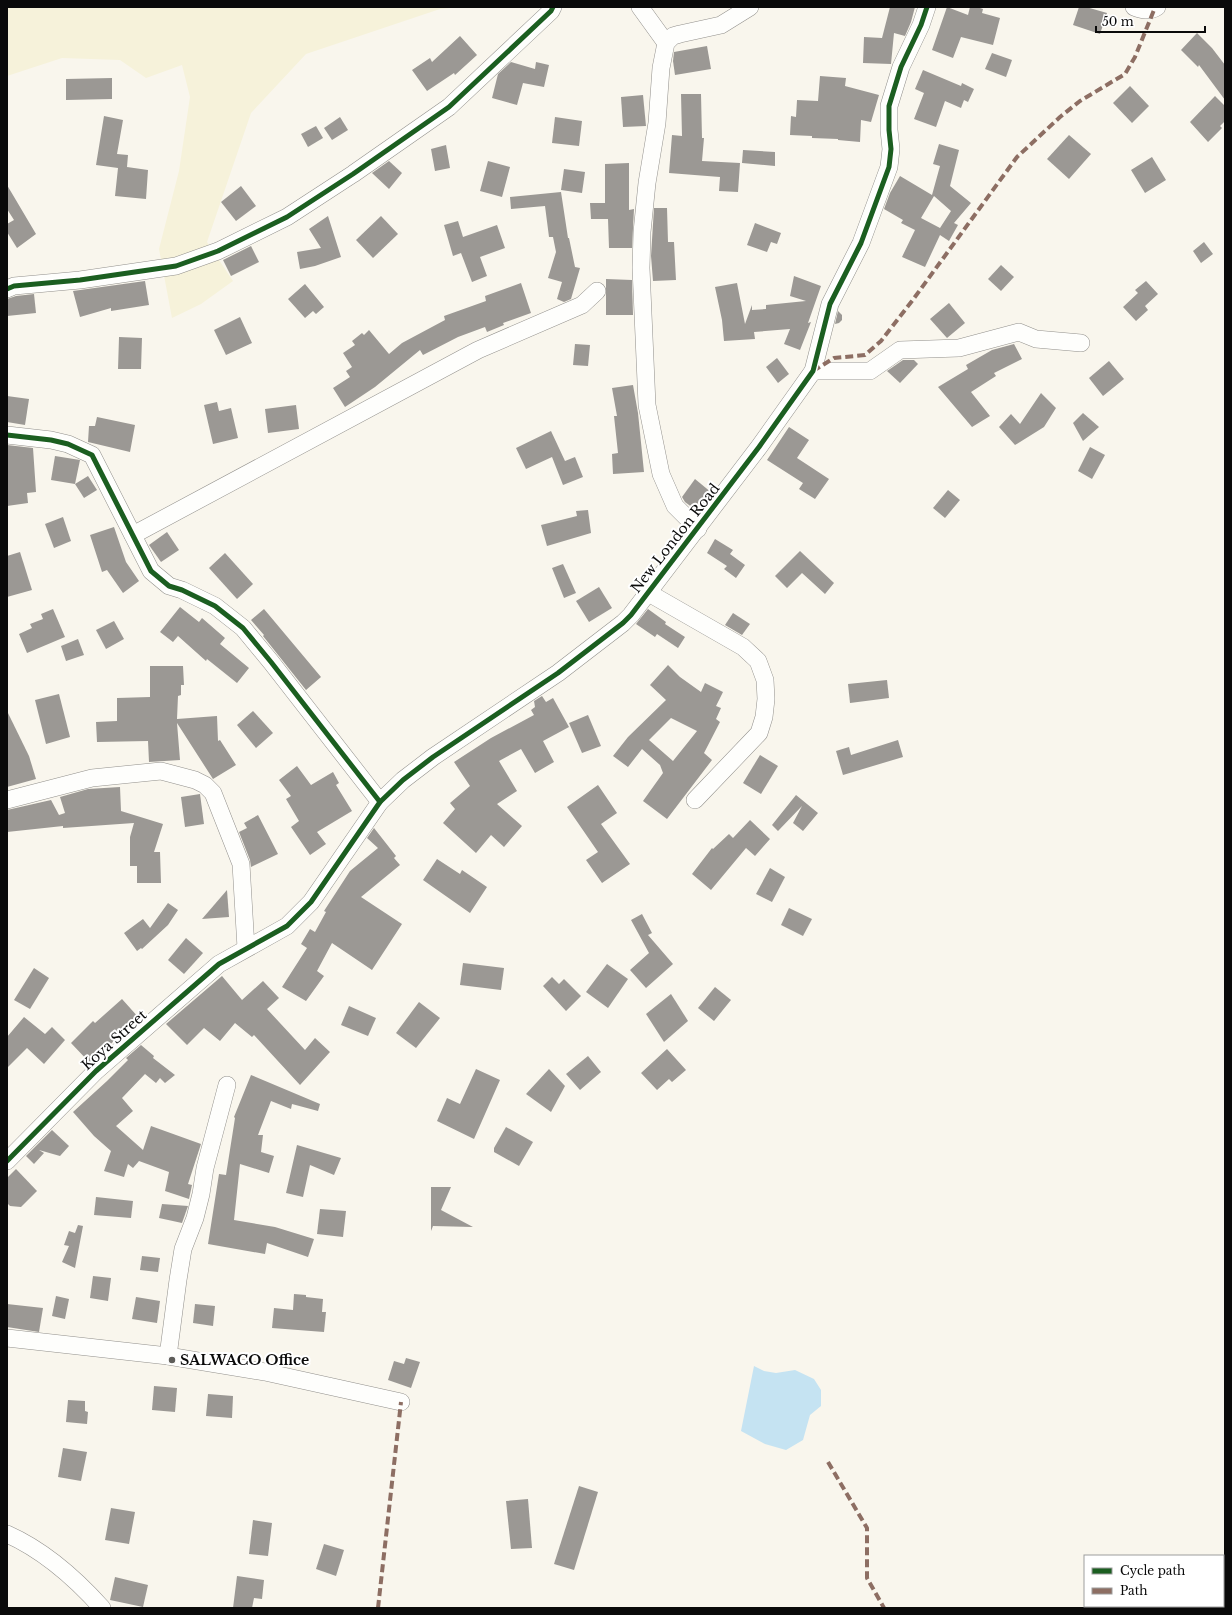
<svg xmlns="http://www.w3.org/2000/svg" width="1232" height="1615" viewBox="0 0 1232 1615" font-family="'Libre Baskerville',serif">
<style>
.farmland{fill:#f6f2da}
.water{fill:#c5e3f2}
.building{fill:#9b9894;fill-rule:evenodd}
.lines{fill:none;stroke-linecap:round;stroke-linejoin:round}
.minor-casing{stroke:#92908c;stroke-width:18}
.minor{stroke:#fefefc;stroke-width:17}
.quiet{stroke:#8d6e63;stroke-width:4;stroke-dasharray:8 4;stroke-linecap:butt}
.cycleway-casing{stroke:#fff;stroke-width:8}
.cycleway{stroke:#1b5e20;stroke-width:5}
.poi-dot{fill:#5e5d59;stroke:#fff;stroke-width:1.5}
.labels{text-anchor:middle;stroke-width:4;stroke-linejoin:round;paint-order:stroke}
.street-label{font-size:14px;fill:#0a0a0a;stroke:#fff}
.poi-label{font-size:14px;font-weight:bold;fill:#0a0a0a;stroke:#fff;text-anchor:start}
</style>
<rect width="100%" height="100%" fill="#f9f6ed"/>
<!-- farmland -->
<polygon class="farmland" points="7,7 460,7 440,9 306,54 251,113 207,242 233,281 201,304 172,318 159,249 179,171 190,97 182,65 146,78 120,60 62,58 7,76"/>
<!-- water -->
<polygon class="water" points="754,1366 764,1371 776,1373 795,1370 814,1379 821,1390 821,1406 810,1415 803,1440 786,1450 765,1444 741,1431"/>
<!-- building -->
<g class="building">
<polygon points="890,7 915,7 911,22 905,36 894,33 891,64 863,63 864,37 882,38"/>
<polygon points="947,7 968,15 970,7 977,7 983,9 982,13 1000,18 993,45 961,37 953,58 932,50"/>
<polygon points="1079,7 1086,7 1107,13 1100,34 1073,25"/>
<polygon points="1197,33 1212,48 1225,65 1225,100 1199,65 1198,67 1181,50"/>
<polygon points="460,36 477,55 455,75 454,73 427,91 412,70 430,58 432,62"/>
<polygon points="707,46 711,69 675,75 673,61 674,52"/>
<polygon points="992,53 1012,60 1006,77 985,69"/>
<polygon points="511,62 535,69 536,62 549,65 544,87 523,83 517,105 492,98 498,74"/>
<polygon points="923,70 961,86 962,83 974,89 968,102 964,100 961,108 945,101 936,127 914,119 924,93 915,89"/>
<polygon points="820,76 846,78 845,86 879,95 871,122 861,120 860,142 838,140 838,139 812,138 812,136 790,135 791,116 796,117 797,100 818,101"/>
<polygon points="112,78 112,99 66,100 66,79"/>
<polygon points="1130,86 1149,106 1132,123 1113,103"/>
<polygon points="681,94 701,94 702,138 704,138 702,161 740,163 738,192 719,191 720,177 669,173 672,135 682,136"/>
<polygon points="643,95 646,126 623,127 621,97"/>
<polygon points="1215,96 1225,106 1225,121 1220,126 1222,128 1208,142 1190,122"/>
<polygon points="104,116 123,120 117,154 128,155 127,167 148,170 146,199 115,196 118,168 96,165"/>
<polygon points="340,117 348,130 332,140 324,128"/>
<polygon points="555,117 582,121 579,146 552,143"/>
<polygon points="316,126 323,138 308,147 301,134"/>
<polygon points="1069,135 1091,154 1069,179 1047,159"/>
<path d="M939,144l20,6 -9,36 21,17 -17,20 4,2 -9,16 -9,-6 -15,32 -23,-10 13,-27 -14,-7 2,-3 -19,-11 6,-16 10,-17 32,19 8,-29 -7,-2zM934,196l17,15 -11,17 -19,-10z"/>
<polygon points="446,145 450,168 435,171 431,149"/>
<polygon points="743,150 775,152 775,166 742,163"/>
<polygon points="1152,157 1166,180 1145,193 1131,170"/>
<polygon points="389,161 402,173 389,189 372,173"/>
<polygon points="488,161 510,167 502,197 480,191"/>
<polygon points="629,163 629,210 634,209 632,248 609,248 608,219 591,219 590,203 605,203 605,164"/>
<polygon points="564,169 585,172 582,193 561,190"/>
<polygon points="7,185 36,234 17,248 7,232 7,224 14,220 7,209"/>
<polygon points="241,186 256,206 236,221 221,202"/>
<polygon points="561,192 568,238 569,238 575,267 580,268 571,299 564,302 557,299 562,282 548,278 556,252 553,237 549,237 545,206 511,209 510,197"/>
<polygon points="654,208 667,208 668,242 674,242 676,280 653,281 651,256"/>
<polygon points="328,216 341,257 315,266 300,269 297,252 321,248 309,229"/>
<polygon points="381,216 398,234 373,258 356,240"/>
<polygon points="458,221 463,237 497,225 505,248 480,257 487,276 472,282 461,253 453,256 444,225"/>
<polygon points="755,223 781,233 777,244 771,242 767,252 747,245"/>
<polygon points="1204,242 1213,254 1201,263 1193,251"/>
<polygon points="251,246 259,262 231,276 223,260"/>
<polygon points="1001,265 1014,277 1001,291 988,279"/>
<polygon points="794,276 821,286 808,323 811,322 800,350 784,344 790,329 754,332 755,339 724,341 722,320 715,287 737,283 745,324 752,305 752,310 766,309 766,305 806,301 790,296"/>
<polygon points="606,279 632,280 633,315 606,315"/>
<polygon points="145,281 149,305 111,311 111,308 80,317 73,291"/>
<polygon points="1146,281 1158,294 1145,306 1148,310 1136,321 1123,307 1138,293 1135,290"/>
<polygon points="521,283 531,313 503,323 504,325 487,332 485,327 458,337 423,355 420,350 375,387 345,407 333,388 350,377 346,371 352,367 343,353 355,345 352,341 362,333 364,335 369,330 389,354 402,343 445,320 444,316 486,301 485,296"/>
<polygon points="305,284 324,307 316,314 313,311 305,318 288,299"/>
<polygon points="34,294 36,313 7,316 7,299 16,296"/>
<polygon points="949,303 965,323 947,338 930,319"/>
<polygon points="838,311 842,315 842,320 839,323 835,324"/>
<polygon points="240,317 252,343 226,355 214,330"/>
<polygon points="119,337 142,338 141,369 118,369"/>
<polygon points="575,344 590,345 588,366 573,365"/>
<polygon points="1014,344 1022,359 994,373 996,376 971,392 990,416 972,427 938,387 968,369 966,365 992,350"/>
<polygon points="777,358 789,374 778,383 766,367"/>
<polygon points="903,360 914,360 918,364 900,383 887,371"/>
<polygon points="1109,361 1124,379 1103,396 1089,378"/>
<polygon points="633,385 638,413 644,472 613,474 612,454 618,453 614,416 617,416 612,388"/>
<polygon points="1041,393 1056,408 1044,427 1015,445 999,427 1011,414 1020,424"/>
<polygon points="7,396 29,399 25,425 7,422"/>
<polygon points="217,402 219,411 231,408 238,438 213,444 204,405"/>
<polygon points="296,405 299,429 268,433 265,409"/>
<polygon points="1083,413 1099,427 1083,441 1073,423"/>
<polygon points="97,417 135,425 130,452 88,442 89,426 95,426"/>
<polygon points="789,427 809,440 797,458 829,479 815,499 799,489 803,483 767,460"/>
<polygon points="551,431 565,461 575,457 583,477 563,485 552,457 526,469 516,448"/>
<polygon points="7,445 33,448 36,492 27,493 28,503 7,506"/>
<polygon points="1090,447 1105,455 1092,479 1078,471"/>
<polygon points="55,456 80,460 75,484 51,480"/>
<polygon points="88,476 97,490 84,498 75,484"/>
<polygon points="695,479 712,493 697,511 685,502 682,497"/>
<polygon points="948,490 960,500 945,518 933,508"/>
<polygon points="588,510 591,533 547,546 541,525 577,516 576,511"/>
<polygon points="63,517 71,541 54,548 45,524"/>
<polygon points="114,527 126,562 139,581 123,593 107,570 102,572 90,535"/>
<polygon points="167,532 179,550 161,562 149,545"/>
<polygon points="715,539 733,550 730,554 745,565 736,578 724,569 727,566 707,553"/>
<polygon points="800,551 834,583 825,594 802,573 787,588 775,576"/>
<polygon points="20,552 32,590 7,597 7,556"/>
<polygon points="225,553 253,584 237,599 209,568"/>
<polygon points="563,564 576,593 564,598 552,568"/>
<polygon points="599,587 612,608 589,622 576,601"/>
<polygon points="180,607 199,622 202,618 225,638 220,644 249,668 237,683 207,659 206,661 178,636 173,642 160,632"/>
<polygon points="53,609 65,637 27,653 19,634 32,628 30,624 43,619 41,614"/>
<polygon points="264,609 321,677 306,690 263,636 264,635 251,620"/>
<polygon points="648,609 666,622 665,624 685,637 678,648 657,634 655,637 636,624"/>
<polygon points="733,613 750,624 742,635 725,625"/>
<polygon points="114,621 124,639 106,649 96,630"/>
<polygon points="78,639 84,655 66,661 61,646"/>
<path d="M668,665l12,12 21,15 4,-9 18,9 -7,14 5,2 -5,11 4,3 -16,31 8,7 -45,59 -24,-18 20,-28 -3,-8 -18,-16 -14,18 -15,-11 15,-19 38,-37 -16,-15zM671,718l26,13 -24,30 -24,-21z"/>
<polygon points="150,666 183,666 184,685 181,685 181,695 178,696 177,719 217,716 218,741 220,740 236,765 213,779 177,723 180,760 149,762 148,741 97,742 96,722 117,721 117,698 150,697"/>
<polygon points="887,680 889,698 850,703 848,684"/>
<polygon points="59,694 70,737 46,744 35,700"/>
<polygon points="542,696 546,702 553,698 569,727 543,741 554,762 535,773 521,749 499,761 517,791 497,804 522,826 504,847 491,835 476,853 443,823 455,809 450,803 470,786 454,762 491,738 534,715 531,710 535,707 534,701"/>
<polygon points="7,711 29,756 36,779 7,787"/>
<polygon points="253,711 273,733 256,748 237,725"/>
<polygon points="588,715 601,746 582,753 569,723"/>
<polygon points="898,740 903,757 843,775 836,751 849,747 851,755"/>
<polygon points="760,755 778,766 761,794 743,783"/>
<polygon points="297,766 311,785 333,772 339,783 336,785 352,811 317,832 326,844 310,855 291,827 299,821 286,799 291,796 279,780"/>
<polygon points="598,785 617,813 601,824 630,864 602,883 586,860 598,852 567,807"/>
<polygon points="120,787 121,811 163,824 154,852 160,852 161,883 137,883 137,866 130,866 130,837 134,823 63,828 63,826 7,832 7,810 51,800 59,815 65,813 60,797 88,789"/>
<polygon points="200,794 204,824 185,827 181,797"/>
<polygon points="796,795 818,813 803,831 793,823 802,806 778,831 772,825"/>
<polygon points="258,815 278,854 251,867 250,860 239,832 247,828 244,823"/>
<polygon points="750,820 770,839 755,856 746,848 711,890 692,874 712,848 713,849 729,834 733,838"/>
<polygon points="374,828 396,856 394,858 400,865 361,897 402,924 372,970 332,943 317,971 324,976 306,1001 282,987 307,948 301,944 310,929 315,932 326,912 324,911 350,871 378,848 367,838"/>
<polygon points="437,859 460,874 462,870 487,887 470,913 423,880"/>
<polygon points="770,868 785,877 772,902 756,894"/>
<polygon points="227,890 229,917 202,919"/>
<polygon points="168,903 178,910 168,925 142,949 141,948 137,951 124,933 143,919 150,928"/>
<polygon points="789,908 812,919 803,936 781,925"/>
<polygon points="642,914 652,933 648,935 673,964 646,988 630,970 649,953 631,920"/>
<polygon points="186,938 203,953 184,974 168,960"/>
<polygon points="463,963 504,968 501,990 460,985"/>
<polygon points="607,964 628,979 608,1008 586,992"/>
<polygon points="34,968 49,978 30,1009 14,1000"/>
<polygon points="222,976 242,1000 263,981 279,998 267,1009 305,1050 315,1038 330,1052 300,1085 254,1035 252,1037 235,1023 220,1041 204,1028 187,1045 166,1024"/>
<polygon points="552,977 559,984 564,979 581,996 566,1011 543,986"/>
<polygon points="715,987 731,1000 714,1021 698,1008"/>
<polygon points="671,994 688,1021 664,1042 646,1014"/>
<polygon points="122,999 139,1018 90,1063 71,1043 93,1021 95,1023"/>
<polygon points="419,1002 440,1018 416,1048 396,1033"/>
<polygon points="349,1006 376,1018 368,1036 341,1025"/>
<polygon points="24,1017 45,1034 52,1027 65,1040 44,1064 27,1048 7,1068 7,1037"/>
<polygon points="141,1045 154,1056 153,1058 175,1075 165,1083 160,1078 156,1083 145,1074 122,1098 133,1111 116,1126 143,1150 151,1126 201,1144 188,1184 192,1185 189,1199 165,1191 169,1172 139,1161 133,1168 128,1164 124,1177 104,1171 111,1151 94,1136 73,1112 107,1081 128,1060 126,1058"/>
<polygon points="667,1049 686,1070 672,1082 669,1079 657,1090 641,1073"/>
<polygon points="588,1056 601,1072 580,1090 566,1074"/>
<polygon points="476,1069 500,1080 474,1139 437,1121 447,1098 460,1104"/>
<polygon points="549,1069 565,1086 551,1112 526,1094"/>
<polygon points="251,1075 320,1104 318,1111 292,1104 291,1109 271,1101 258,1135 263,1135 261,1152 274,1156 269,1173 240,1164 234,1220 275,1227 314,1239 308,1257 267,1243 265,1254 208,1244 219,1174 226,1175 235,1118 234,1117"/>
<polygon points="506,1127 533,1142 519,1166 494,1152 494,1148"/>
<polygon points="52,1130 69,1146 60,1156 39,1150 44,1153 34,1164 26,1156"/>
<polygon points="297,1145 341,1158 334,1175 310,1165 303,1197 286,1193"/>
<polygon points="16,1169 37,1191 21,1207 10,1206 7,1203 7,1178"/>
<polygon points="431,1187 451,1187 441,1210 473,1227 433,1226 431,1231"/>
<polygon points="96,1197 133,1201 131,1218 94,1215"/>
<polygon points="162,1204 188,1206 182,1223 159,1218"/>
<polygon points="320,1209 346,1211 343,1237 317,1234"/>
<polygon points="78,1225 83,1226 75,1268 62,1262 69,1246 64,1245 69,1231 75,1233"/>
<polygon points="142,1256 160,1258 158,1272 140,1270"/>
<polygon points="93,1276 111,1278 108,1301 90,1298"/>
<polygon points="294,1294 306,1295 306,1297 323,1299 322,1312 326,1312 324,1332 272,1328 274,1308 293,1310"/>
<polygon points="56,1296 69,1299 65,1319 52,1316"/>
<polygon points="136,1297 160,1301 157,1323 132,1319"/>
<polygon points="7,1304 43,1308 39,1332 7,1327"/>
<polygon points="195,1304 215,1306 213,1326 193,1323"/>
<polygon points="406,1358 420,1362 411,1388 388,1380 394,1361 404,1364"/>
<polygon points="154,1386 177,1388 175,1412 152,1410"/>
<polygon points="208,1394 233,1396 232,1418 206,1416"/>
<polygon points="68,1400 85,1401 85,1411 88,1412 87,1424 66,1422"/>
<polygon points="63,1448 87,1452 81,1481 58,1477"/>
<polygon points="579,1486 598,1492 574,1570 554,1564"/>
<polygon points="528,1499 532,1548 511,1549 506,1501"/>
<polygon points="111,1508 135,1512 129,1544 105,1540"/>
<polygon points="253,1520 272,1523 268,1556 249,1554"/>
<polygon points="324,1544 344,1550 336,1576 316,1569"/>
<polygon points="237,1576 264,1580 262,1599 254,1598 252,1608 233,1608"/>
<polygon points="115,1577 148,1585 143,1607 110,1600"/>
</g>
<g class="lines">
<!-- minor casing -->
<g class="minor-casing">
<g id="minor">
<polyline points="640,7 666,43"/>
<path d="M1134,7c8,3 16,5 23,0"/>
<polyline points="7,289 14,286 80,280 176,266 218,251 287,217 353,174 449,107 551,11 553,7"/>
<polyline points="813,371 870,371 900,350 959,348 1019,332 1036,339 1081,343"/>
<polyline points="7,435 51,440 68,444 92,455 151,571 169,586 182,590 215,606 243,628 271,662 380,802"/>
<polyline points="698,529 675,506 661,474 647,405 641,268 642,232 647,183 657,123 661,68 666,43 673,36 680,34 721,25 750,7"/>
<polyline points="133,535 478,350 582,305 597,291"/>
<polyline points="647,592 743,647 758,661 765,680 766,699 764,717 759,733 695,800"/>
<polyline points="7,800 92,778 161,771 195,780 205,785 213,793 241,864 246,948"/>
<polyline points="7,1161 96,1071 219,964 287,926 311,902 380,802 403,780 433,757 558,673 623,623 631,615 759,447 813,371 830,304 861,243 889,167 891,149 889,130 889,106 901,67 921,25 927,7"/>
<polyline points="7,1338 168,1356 265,1372 401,1402"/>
<polyline points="168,1356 178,1280 183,1249 195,1218 201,1194 205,1168 227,1085"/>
<path d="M7,1534c36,16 69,45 95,74"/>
</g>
</g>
<!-- minor -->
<use href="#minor" class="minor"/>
<!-- quiet -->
<g class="quiet">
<polyline points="813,371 834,358 865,355 881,341 912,301 1017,157 1060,117 1080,101 1125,74 1135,57 1154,10"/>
<polyline points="828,1462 867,1528 867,1578 884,1608"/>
<polyline points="378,1608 401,1402"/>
</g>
<!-- cycleway casing -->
<g class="cycleway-casing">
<g id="cycleway">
<polyline points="7,289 14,286 80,280 176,266 218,251 287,217 353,174 449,107 551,11 553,7"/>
<polyline points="7,435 51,440 68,444 92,455 151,571 169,586 182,590 215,606 243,628 271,662 380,802"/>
<polyline points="7,1161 96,1071 219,964 287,926 311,902 380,802 403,780 433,757 558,673 623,623 631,615 759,447 813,371 830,304 861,243 889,167 891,149 889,130 889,106 901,67 921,25 927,7"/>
</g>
</g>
<!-- cycleway -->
<use href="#cycleway" class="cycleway"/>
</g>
<!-- markers -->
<circle class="poi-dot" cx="172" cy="1360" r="4"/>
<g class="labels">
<!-- street labels -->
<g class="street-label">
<text transform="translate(675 538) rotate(-52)" y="5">New London Road</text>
<text transform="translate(114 1040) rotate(-42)" y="5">Koya Street</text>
</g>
<!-- poi labels -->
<g class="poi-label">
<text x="180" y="1365">SALWACO Office</text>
</g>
</g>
<!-- border -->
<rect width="1232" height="1615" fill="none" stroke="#0a0a0a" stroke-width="16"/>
<!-- legend -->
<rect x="1084" y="1555" width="140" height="52" fill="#ffffff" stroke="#9d9d9d"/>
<rect x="1092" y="1568" width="20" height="6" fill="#1b5e20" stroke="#9d9d9d"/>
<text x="1120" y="1575" font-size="12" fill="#0a0a0a">Cycle path</text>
<rect x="1092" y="1588" width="20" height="6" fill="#8d6e63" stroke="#9d9d9d"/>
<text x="1120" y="1595" font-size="12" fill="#0a0a0a">Path</text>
<!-- scale -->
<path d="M1096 26v6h109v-6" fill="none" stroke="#0a0a0a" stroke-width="2"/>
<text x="1102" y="26" font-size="12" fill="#0a0a0a" stroke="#ffffff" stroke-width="3" paint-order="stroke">50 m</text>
</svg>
